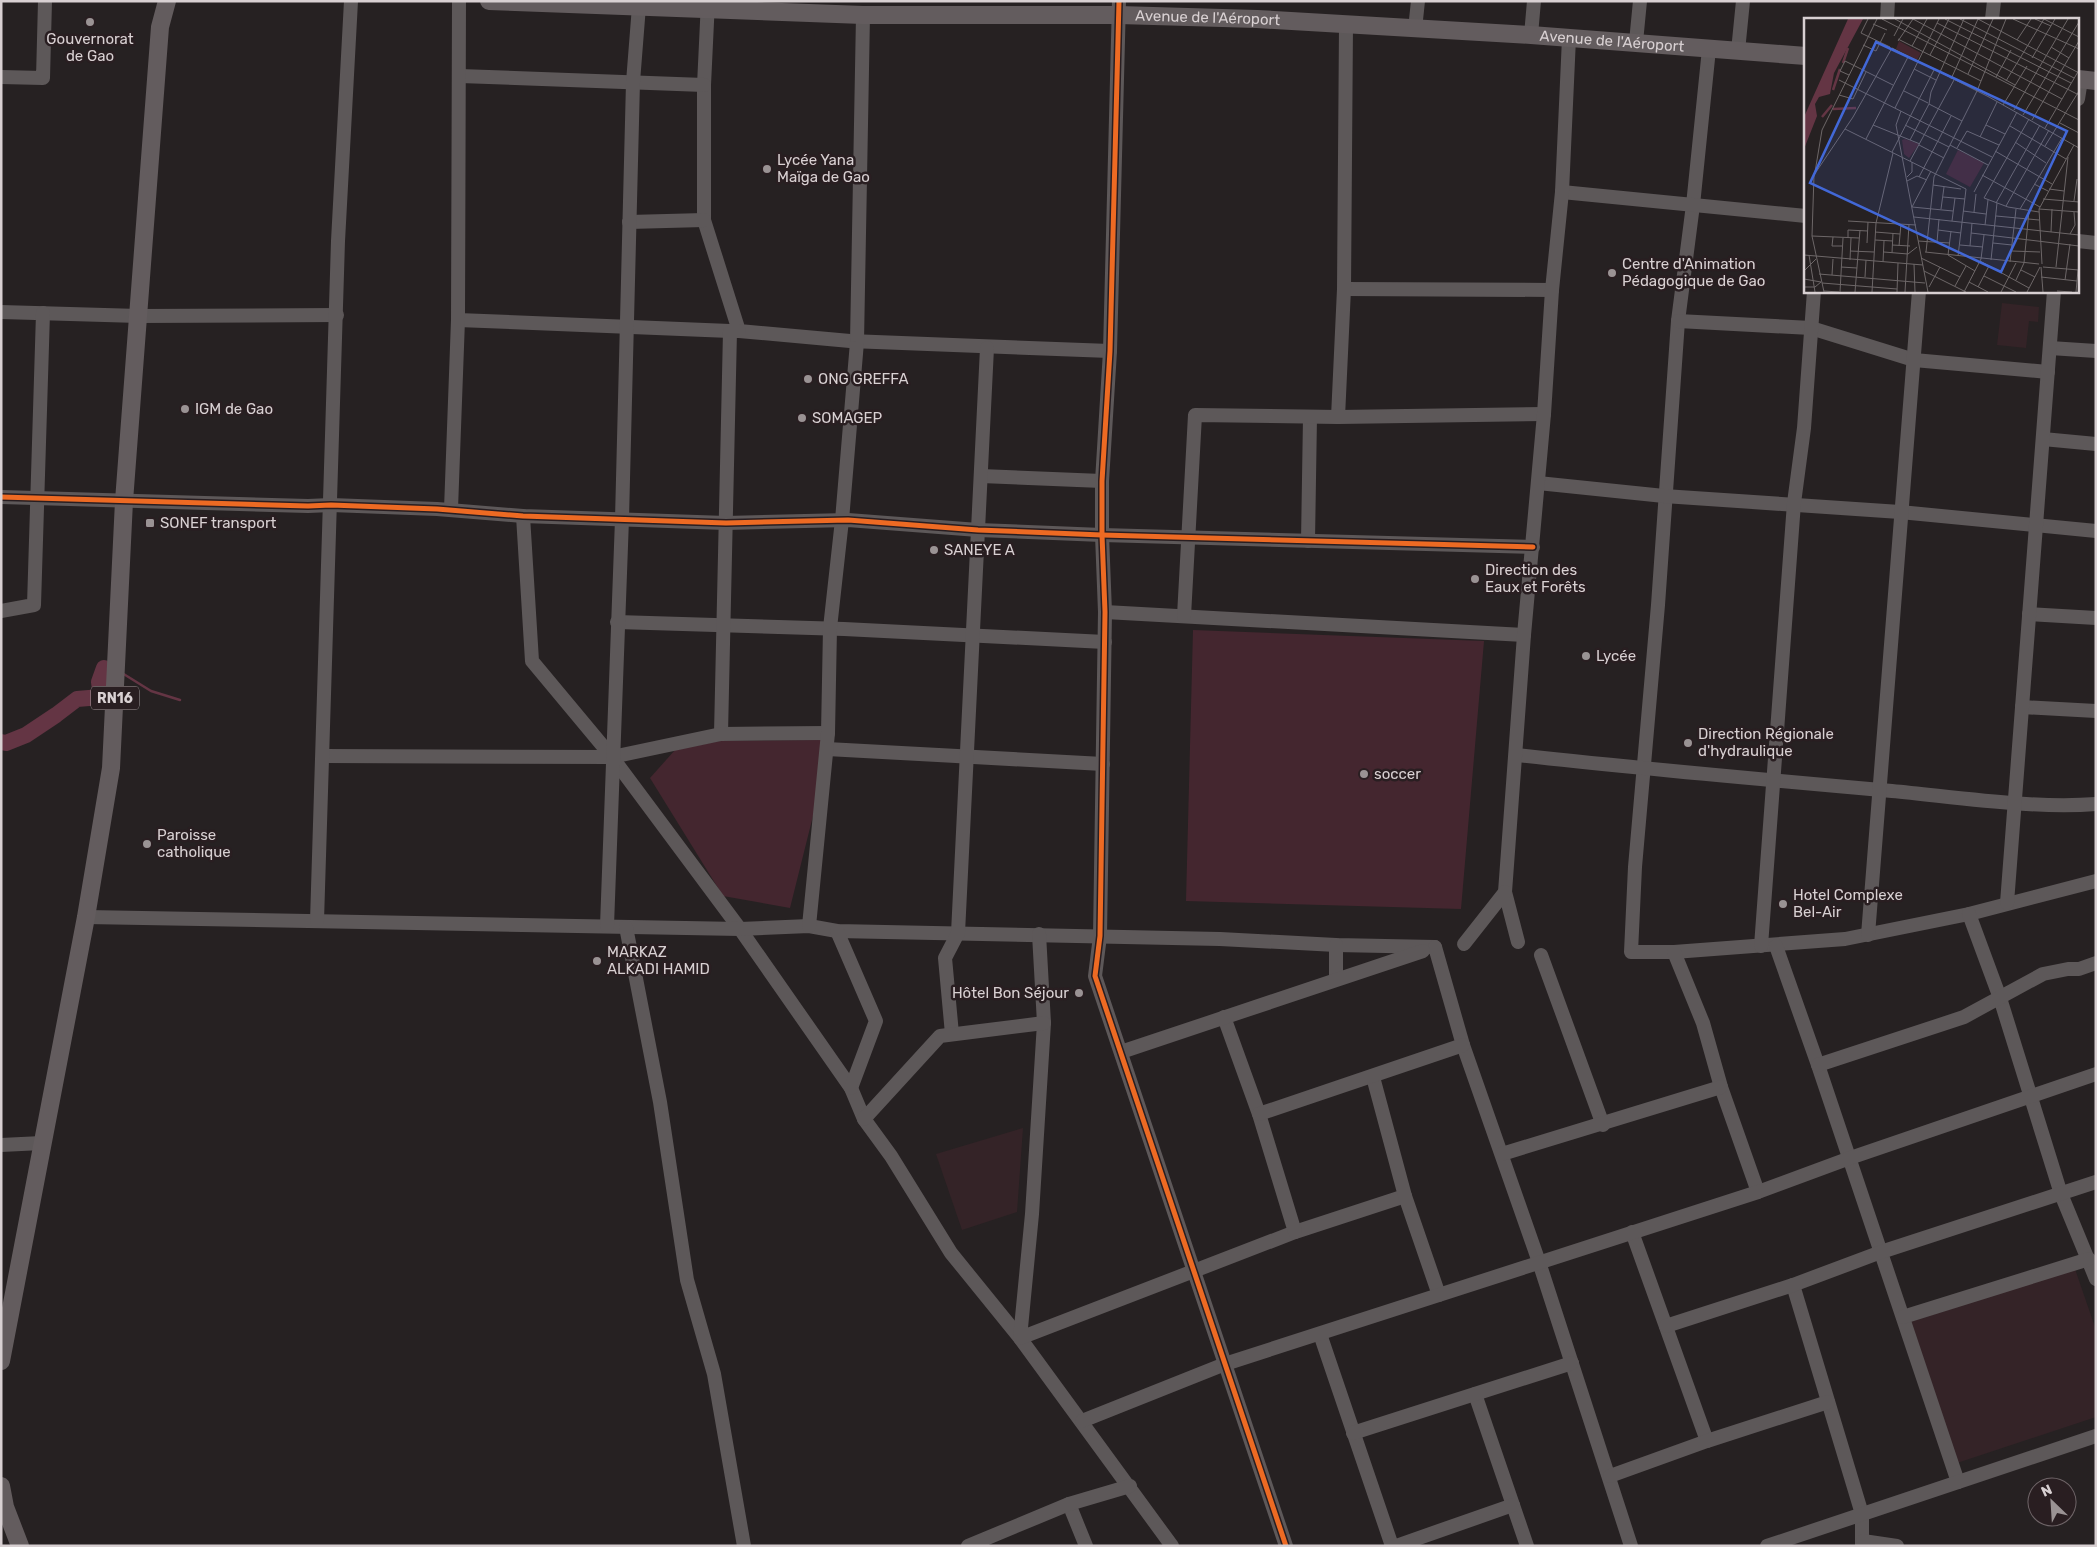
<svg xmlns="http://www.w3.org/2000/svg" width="2097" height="1547" viewBox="0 0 2097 1547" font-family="Rubik,sans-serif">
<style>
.built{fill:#342327}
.green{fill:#44262f}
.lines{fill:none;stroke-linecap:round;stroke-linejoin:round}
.stream{stroke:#643544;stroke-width:2.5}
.river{stroke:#643544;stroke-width:16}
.minor{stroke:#5d5859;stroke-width:14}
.major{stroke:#635c5e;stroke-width:18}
.cycleway-casing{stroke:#291e21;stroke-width:8}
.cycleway{stroke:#ed6a23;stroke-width:5}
.poi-dot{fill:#9a9394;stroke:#291e21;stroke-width:2}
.labels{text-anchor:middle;stroke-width:5;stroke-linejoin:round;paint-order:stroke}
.shield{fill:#291e21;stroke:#a49b9d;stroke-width:1}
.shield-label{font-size:14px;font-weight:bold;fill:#d8d0d2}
.street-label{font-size:15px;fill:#d8d0d2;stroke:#291e21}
.poi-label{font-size:15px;fill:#d8d0d2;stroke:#291e21;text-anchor:start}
.inset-river{fill:none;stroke:#643544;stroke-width:2.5}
.inset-road{fill:none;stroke:#6d6768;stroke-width:1}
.view{fill:#4268d7;fill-opacity:0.15;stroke:#4268d7;stroke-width:2.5}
.inset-edge{fill:none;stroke:#d8d0d2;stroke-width:2.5}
</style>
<rect width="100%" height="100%" fill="#262122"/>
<!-- built -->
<g class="built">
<polygon points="2002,303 2039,307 2038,322 2029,321 2026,348 1997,345"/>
<polygon points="1023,1128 1017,1212 962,1230 936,1154"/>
<polygon points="2075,1269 2096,1330 2096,1417 1957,1463 1910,1322"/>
</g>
<!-- green -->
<g class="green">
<polygon points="1193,630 1484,641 1461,909 1186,901"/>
<polygon points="822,740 815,808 790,908 723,896 650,778 675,750 720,741"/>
</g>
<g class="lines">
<!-- stream -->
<polyline class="stream" points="122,673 151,691 180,700"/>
<!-- river -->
<polyline class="river" points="1,742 6,743 26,735 56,715 77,699 101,697 99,682 104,668"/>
<!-- minor -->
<g class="minor">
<polyline points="708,1 704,85 704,220 739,331 850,341 1110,351"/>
<polyline points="1119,1 1110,351 1102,481 1102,535 1105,612 1100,936 1095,976 1286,1546"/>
<polyline points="1887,19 1888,1"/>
<polyline points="1992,19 1994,1"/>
<polyline points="1415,29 1418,1"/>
<polyline points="1531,35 1534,1"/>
<polyline points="1636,42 1640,1"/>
<polyline points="1709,49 1693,205 1678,321 1658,605 1635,867 1631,952 1674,952 1845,939 1969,914 2096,881"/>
<polyline points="1738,51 1743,1"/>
<polyline points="460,76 704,85"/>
<polyline points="1,77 43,78 45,1"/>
<polyline points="2078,99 2081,80"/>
<polyline points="1562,192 1806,216"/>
<polyline points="629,222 704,220"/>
<polyline points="2078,241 2096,243"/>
<polyline points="1344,289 1552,290"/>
<polyline points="1,312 139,316 337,315"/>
<polyline points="458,320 730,331"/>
<polyline points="1678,321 1811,328 1914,360 2048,372"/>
<polyline points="2050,348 2096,351"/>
<polyline points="1338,417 1344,289 1346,25"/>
<polyline points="2043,439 2096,444"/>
<polyline points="981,476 1102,481"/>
<polyline points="1538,483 1664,496 1900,512 2096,531"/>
<polyline points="1,497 308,506 331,505 437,509 523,516 726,523 848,520 978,530 1102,535 1533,547"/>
<polyline points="451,509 458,320 459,1"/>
<polyline points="523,516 532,661 612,757 740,929 851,1088 864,1119 891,1156 951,1253 1020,1338 1172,1546"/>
<polyline points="1308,541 1310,417"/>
<polyline points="1,611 34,605 43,313"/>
<polyline points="1105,612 1524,635"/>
<polyline points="2029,614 2096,618"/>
<polyline points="1184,616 1195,415 1338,417 1544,414"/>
<polyline points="617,622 844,629 1105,642"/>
<polyline points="2022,707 2096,711"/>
<polyline points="721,734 730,331 739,331"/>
<polyline points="827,749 1103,764"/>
<path d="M1517,755c125,14 250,25 375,36 64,6 141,18 204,13"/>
<polyline points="323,756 612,757 721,734 828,733"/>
<polyline points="2007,903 2054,291"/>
<polyline points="1969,914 2000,998 2061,1194 2096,1279"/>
<polyline points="86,917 740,929 809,926 837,931 1220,939 1336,945 1435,947"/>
<polyline points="317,921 338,241 351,1"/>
<polyline points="607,926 622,519 633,82 639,6"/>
<polyline points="809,926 828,733 830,628 842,520 857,342 863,15"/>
<polyline points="626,927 660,1102 687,1280 714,1374 744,1546"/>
<polyline points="837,931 876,1021 851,1088"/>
<polyline points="1039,934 1044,1023 1032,1214 1020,1338 1295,1232 1405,1196"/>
<polyline points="1868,935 1919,291"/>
<polyline points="1518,942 1505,892 1524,635 1544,414 1552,290 1562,192 1569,38"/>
<polyline points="1464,944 1505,892"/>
<polyline points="1761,946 1794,503 1804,428 1814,291"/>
<polyline points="1776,946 1818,1065 1958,1482"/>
<polyline points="1435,947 1463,1045 1539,1262 1631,1546"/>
<polyline points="1674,952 1703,1023 1721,1087 1758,1192"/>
<polyline points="1541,955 1603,1125"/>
<polyline points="1336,979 1336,945"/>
<polyline points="1224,1017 1259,1114 1295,1232"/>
<polyline points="952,1034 945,958 958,933 987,348"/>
<polyline points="1121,1052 1423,951"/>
<polyline points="1818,1065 1964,1017 2043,974 2068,969 2079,969 2096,963"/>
<polyline points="1373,1077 1405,1196 1439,1295"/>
<polyline points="1259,1114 1463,1045"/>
<polyline points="864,1119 940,1036 1044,1023"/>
<polyline points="1,1145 42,1143"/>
<polyline points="1502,1154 1721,1087"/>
<polyline points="1632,1232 1707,1441"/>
<polyline points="1793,1285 1862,1514 1862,1546"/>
<polyline points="1903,1317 2089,1259"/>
<polyline points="1666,1326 1793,1285 1881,1252 2096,1182"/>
<polyline points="1320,1334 1392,1546"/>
<polyline points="1475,1394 1527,1546"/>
<polyline points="1082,1421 1225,1364 1758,1192 1850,1158 2096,1074"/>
<polyline points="1353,1433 1572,1363"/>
<polyline points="1610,1476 1707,1441 1828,1402"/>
<polyline points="1069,1504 1086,1546"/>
<polyline points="1863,1541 1897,1546"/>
<polyline points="968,1546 1069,1504 1130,1486"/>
<polyline points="1396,1546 1513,1505"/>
<polyline points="1767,1546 2096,1436"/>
</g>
<!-- major -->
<g class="major">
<path id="s1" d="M489,1l374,14h256l138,4 274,16 275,21"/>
<polyline points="2078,79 2096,81"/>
<polyline points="1,1361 86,917 111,768 124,501 160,27 167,1"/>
<polyline points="1,1486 5,1507 20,1546"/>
</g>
<!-- cycleway casing -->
<g class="cycleway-casing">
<g id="cycleway">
<polyline points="1119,1 1110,351 1102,481 1102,535 1105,612 1100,936 1095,976 1286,1546"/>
<polyline points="1,497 308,506 331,505 437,509 523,516 726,523 848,520 978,530 1102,535 1533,547"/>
</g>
</g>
<!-- cycleway -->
<use href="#cycleway" class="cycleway"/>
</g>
<!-- markers -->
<g class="poi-dot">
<circle cx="90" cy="22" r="5"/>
<circle cx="767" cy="169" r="5"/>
<circle cx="1612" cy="273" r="5"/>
<circle cx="808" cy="379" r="5"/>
<circle cx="185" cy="409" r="5"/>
<circle cx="802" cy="418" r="5"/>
<rect x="145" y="518" width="10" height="10" rx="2.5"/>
<circle cx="934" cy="550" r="5"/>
<circle cx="1475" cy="579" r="5"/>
<circle cx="1586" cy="656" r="5"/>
<circle cx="1688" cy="743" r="5"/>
<circle cx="1364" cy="774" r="5"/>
<circle cx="147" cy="844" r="5"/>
<circle cx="1783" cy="904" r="5"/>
<circle cx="597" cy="961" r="5"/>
<circle cx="1079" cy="993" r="5"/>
</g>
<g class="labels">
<!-- shield labels -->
<rect class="shield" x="91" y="686.5" width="48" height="23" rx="4"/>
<g class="shield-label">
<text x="115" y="703">RN16</text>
</g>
<!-- street labels -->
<g class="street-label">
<text dy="5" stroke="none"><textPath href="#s1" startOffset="719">Avenue de l'Aéroport</textPath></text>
<text dy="5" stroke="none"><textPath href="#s1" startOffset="1124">Avenue de l'Aéroport</textPath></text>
</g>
<!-- poi labels -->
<g class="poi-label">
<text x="90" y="44" text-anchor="middle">Gouvernorat<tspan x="90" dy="17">de Gao</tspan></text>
<text x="777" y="165">Lycée Yana<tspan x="777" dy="17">Maïga de Gao</tspan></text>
<text x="1622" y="269">Centre d'Animation<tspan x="1622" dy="17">Pédagogique de Gao</tspan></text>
<text x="818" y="384">ONG GREFFA</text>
<text x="195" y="414">IGM de Gao</text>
<text x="812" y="423">SOMAGEP</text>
<text x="160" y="528">SONEF transport</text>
<text x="944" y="555">SANEYE A</text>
<text x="1485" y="575">Direction des<tspan x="1485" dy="17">Eaux et Forêts</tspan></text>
<text x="1596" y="661">Lycée</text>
<text x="1698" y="739">Direction Régionale<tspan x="1698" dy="17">d'hydraulique</tspan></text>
<text x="1374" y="779">soccer</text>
<text x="157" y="840">Paroisse<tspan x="157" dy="17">catholique</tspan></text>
<text x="1793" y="900">Hotel Complexe<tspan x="1793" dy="17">Bel-Air</tspan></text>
<text x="607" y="957">MARKAZ<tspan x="607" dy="17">ALKADI HAMID</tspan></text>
<text x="1069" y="998" text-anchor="end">Hôtel Bon Séjour</text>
</g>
</g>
<!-- overview -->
<g transform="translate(1804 18)">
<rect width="275" height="275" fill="#262122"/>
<path d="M95,23l22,12 -4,7 -21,-11zM101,121l14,5 -10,14 -5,-4 -2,-14zM154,132l26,13 -14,24 -24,-13z" fill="#44262f"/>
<path d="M44,1h15l-29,54 -4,21 -11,3 -4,7 2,12 -13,33v-32z" fill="#643544"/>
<path class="inset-river" d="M39,45l5,-15M29,72l7,-21M29,91l23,-1M18,99l10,-12"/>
<path class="inset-road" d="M64,1l-7,14 29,14M78,1l197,101M91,1l120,66M109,1l149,80M141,1l126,64M156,1l114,59M174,1l101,54M209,1l66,30M231,1l16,7M240,1l35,18M133,5l142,72M69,6l14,6M90,18l9,-17M94,21l83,42M213,22l14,-21M94,23l15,-22M59,27l13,6 9,-18M108,28l15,-27M247,29l18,11M126,37l19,-36M228,40l23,-39M110,51l22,11M164,56l25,-55M45,57l-9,-4 5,-10 48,24M192,59l15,-27M147,61l27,-60M35,62l153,77M202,63l38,-62M100,73l24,12M35,77l14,4 13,-27M199,87l24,-39M91,90l44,-89M210,92l54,-91M97,93l-5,14 32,167M219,97l56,-93M225,101l-45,79 24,9 31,5M228,102l47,-79M158,103l-33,-17 2,-12 33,-73M256,105l19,10M69,107l47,19M101,107l44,22M182,107l19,9M206,108l56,33M241,110l34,-58M41,111l121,60M176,119l17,-35M62,121l42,-82M106,122l19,-36M211,124l31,21M115,127l25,13M146,127l38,20M241,128l34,-55M153,130l10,-17 32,14M191,133l57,33M88,134l42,-82M106,143l44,-81M127,153l-19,36 41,4M11,154l7,-42 55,-111M178,157l58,32M103,159l5,-5v-10M115,159l32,-61M103,163l10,-5 10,4M230,166l14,7M129,167l28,4M245,171l15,2M170,174l43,-80M139,179l22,2M239,181l36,3M270,183l3,-22M192,185l44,-78M202,188l43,-76M137,191l3,-22M216,191l42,-71M235,191l40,3M159,193l23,3M170,194l2,-18M192,198l43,4M110,199l165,18M44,203l68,4M148,203l3,-23M181,207l3,-25M134,212l23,3M147,213l-3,24 27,16M71,214l25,2M247,214l1,-23M167,215l108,13M266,216l5,-9 -1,-13M8,218l47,2M29,219l-1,9h10M44,220v-8l20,1M71,222l18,1M114,223l32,2M133,224l2,-23M63,225l1,-21M189,225l19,2M88,227l18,1M156,227l23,2M95,228l2,-22M166,228l2,-23M46,233l24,1M208,233l28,1M80,234l24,2 9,-7M121,234l114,12M122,234l8,-75 43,-86 29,-72M88,235l1,-20M0,237l119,10M5,237l6,37M154,238l8,-67M117,240l39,19M46,242l1,-22M187,242l6,-57M176,243l49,27M79,244l1,-21M206,244l6,-53M110,246l1,28M238,246l-3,-55 35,-64M37,249l16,1M237,249l2,25M239,249l36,3M252,249l12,-110M217,252l14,7M0,253l12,-12M120,253l42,21M15,256l106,9M28,257l1,-16M180,258l32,16M61,259l1,-17M237,259l36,4M0,261l17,3M212,262l8,-17 5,-52M261,262l5,-36M165,264l19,10M18,265l75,6M151,268l11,-20M0,269h11l6,-5M125,269l11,-20M174,269l11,-21M20,273l15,1M253,273l15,1M20,274l-12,-56 2,-61 39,-58 39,-69 97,49 90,51M36,274l3,-54M51,274l5,-62M68,274l4,-69 17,-70M93,274l1,-29M101,274l4,-68M160,274l17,-33 3,-24M197,274l15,-29M223,274l13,-25M272,274l2,-22"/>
<path class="view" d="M72,24l191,89 -66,141 -191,-89z"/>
<rect width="275" height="275" class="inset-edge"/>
</g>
<!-- border -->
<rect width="2097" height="1547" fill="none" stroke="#d8d0d2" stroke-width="5"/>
<!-- north arrow -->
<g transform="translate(2052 1502) rotate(335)"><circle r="24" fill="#291e21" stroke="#6f6568"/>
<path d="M0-4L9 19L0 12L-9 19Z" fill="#9a9394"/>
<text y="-8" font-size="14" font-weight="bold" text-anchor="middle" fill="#d8d0d2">N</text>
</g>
</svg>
